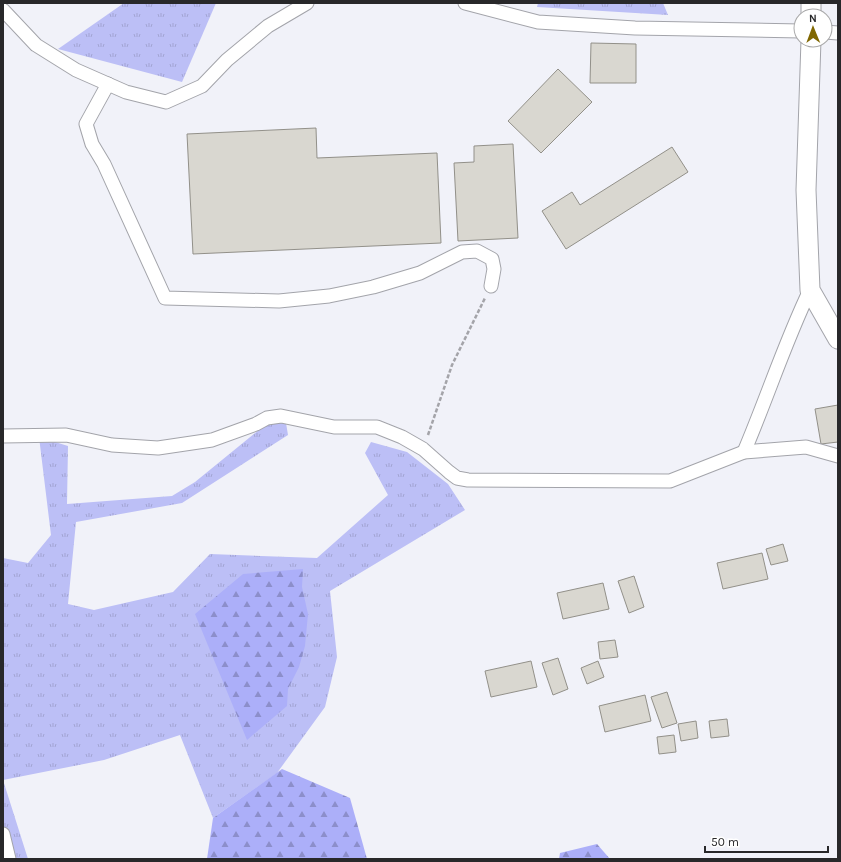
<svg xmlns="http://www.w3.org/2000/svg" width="841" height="862" viewBox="0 0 841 862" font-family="Karla,sans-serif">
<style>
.grass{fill:url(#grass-tufts)}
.forest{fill:url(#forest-firs)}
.building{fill:#d9d7d0;stroke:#929089}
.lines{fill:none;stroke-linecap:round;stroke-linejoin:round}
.street-casing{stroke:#a3a4aa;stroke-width:15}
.secondary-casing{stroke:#a3a4aa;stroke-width:21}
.path{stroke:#a4a4a9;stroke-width:2.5;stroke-dasharray:4 2;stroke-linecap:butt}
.street{stroke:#fff;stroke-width:13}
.secondary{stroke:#fff;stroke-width:19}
</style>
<defs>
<pattern id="grass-tufts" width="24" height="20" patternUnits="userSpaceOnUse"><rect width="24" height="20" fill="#bcbff6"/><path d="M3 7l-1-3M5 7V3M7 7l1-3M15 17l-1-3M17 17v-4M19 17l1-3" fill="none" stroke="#a2a4d3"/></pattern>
<pattern id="forest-firs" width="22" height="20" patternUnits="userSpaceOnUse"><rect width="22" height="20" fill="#acaff9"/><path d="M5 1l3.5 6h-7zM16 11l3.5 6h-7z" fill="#8c8eca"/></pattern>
</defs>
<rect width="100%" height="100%" fill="#f1f2f9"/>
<!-- grass -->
<g class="grass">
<polygon points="124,3 216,3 182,82 58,49"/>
<polygon points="538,3 663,3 668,15 537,7"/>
<polygon points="285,417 288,435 182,503 76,522 68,604 94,610 173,592 210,554 317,558 388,495 365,453 371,442 407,452 448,484 465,510 330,591 337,657 325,707 277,773 213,818 180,735 104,760 3,780 28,859 3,859 3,558 28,563 51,535 39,437 68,446 67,504 172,496 195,482 260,429"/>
</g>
<!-- forest -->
<g class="forest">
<polygon points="303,569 302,587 308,614 305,646 299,667 288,689 287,706 247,740 195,614 243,574"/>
<polygon points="282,769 350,798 367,859 207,859 213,818"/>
<polygon points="597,844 610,859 559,859 560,853"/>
</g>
<!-- building -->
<g class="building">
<polygon points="591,43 636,44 636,83 590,83"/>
<polygon points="558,69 592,102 541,153 508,121"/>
<polygon points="316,128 317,158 437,153 441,243 193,254 187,134"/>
<polygon points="513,144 518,238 458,241 454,163 474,162 474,146"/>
<polygon points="672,147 688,172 566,249 542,211 572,192 580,205"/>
<polygon points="838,405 838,442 821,444 815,409"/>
<polygon points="783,544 788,561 771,565 766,549"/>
<polygon points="762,553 768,579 723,589 717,563"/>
<polygon points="634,576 644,607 629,613 618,581"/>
<polygon points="603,583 609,609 563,619 557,593"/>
<polygon points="615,640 618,657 600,659 598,642"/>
<polygon points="558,658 568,689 553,695 542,663"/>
<polygon points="531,661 537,687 491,697 485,671"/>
<polygon points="598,661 604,677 587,684 581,668"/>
<polygon points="667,692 677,723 662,728 651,697"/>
<polygon points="645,695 651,721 605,732 599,706"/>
<polygon points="727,719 729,736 711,738 709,721"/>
<polygon points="696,721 698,738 681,741 678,724"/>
<polygon points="674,735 676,752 659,754 657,737"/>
</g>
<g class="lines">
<!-- street casing -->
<g class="street-casing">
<g id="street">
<polyline points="465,3 538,22 635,28 801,31"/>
<polyline points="3,10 36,45 76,70 126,92 166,102 202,86 227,60 268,26 307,3"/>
<polyline points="825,32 838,33"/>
<polyline points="108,84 86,124 92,144 104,164 165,298 279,301 329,296 373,287 420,273 462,252 477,251 492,259 494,269 491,286"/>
<polyline points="3,436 66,435 112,445 158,448 212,440 256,424 267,418 281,416 334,427 377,427 402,437 423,449 449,472 457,478 468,480 670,481 744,452 806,447 838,456"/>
<path d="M744,452c23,-54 41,-110 66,-162"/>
<polyline points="3,834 9,859"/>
</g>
</g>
<!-- secondary casing -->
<g class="secondary-casing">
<g id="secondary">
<polyline points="811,3 811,16"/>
<polyline points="811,40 806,190 810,290 838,339"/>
</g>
</g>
<!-- path -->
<polyline class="path" points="428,435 452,365 485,298"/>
<!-- street -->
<use href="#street" class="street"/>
<!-- secondary -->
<use href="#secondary" class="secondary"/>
</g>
<!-- border -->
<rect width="841" height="862" fill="none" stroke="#28282a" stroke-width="8"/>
<!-- north arrow -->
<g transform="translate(813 28) rotate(359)"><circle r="19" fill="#ffffff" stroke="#a9a9aa"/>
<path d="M0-3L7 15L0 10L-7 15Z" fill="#806700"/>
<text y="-6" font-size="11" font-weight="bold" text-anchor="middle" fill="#28282a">N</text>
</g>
<!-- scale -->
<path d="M705 846v6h123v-6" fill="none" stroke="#28282a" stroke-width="2"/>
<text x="711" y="846" font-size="12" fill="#28282a" stroke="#ffffff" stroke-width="3" paint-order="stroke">50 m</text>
</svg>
